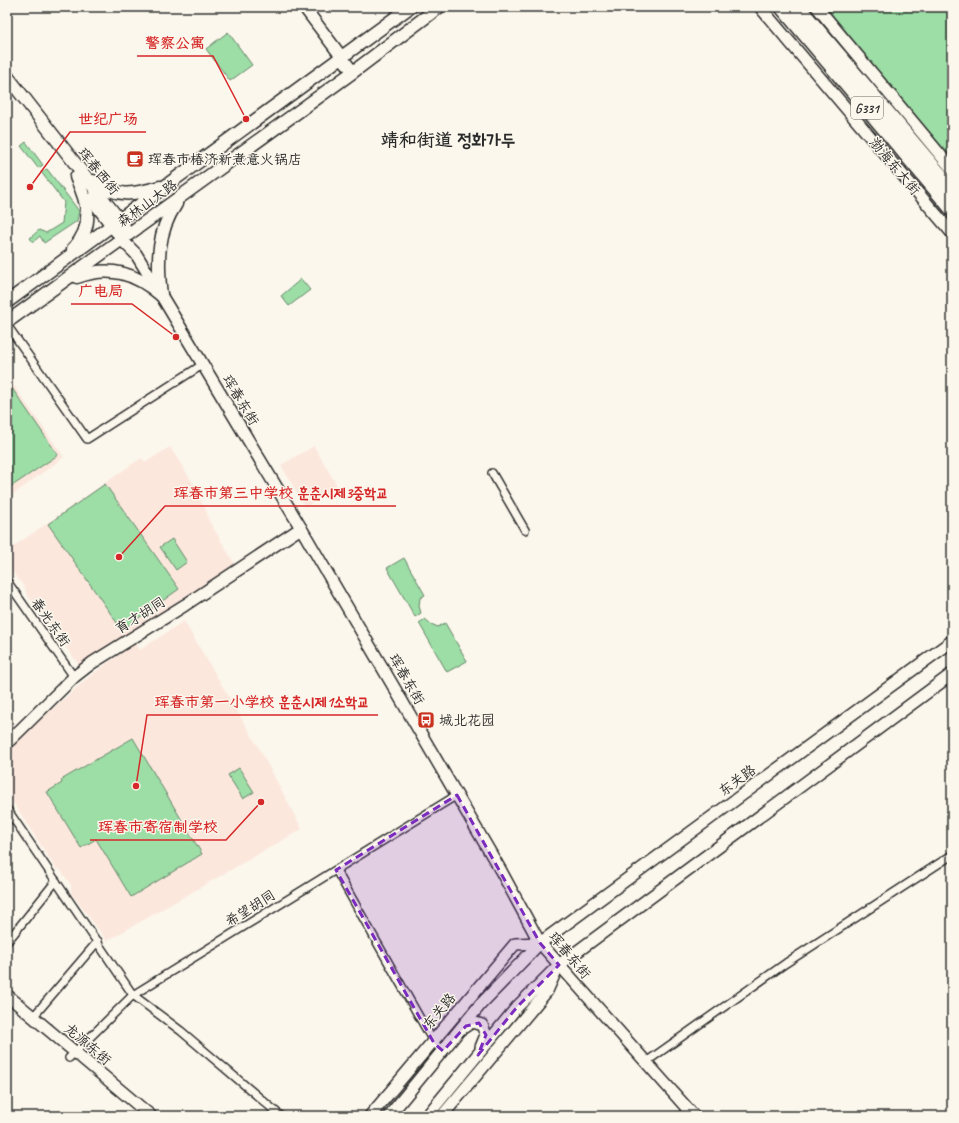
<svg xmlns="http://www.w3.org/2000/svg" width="959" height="1123" viewBox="0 0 959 1123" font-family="Caveat,'LXGW WenKai TC','Poor Story',sans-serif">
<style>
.built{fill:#fce7dd}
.green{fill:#9ddda6;stroke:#648468}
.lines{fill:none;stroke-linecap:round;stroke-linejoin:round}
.street-casing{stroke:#2b2b2b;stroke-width:10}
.secondary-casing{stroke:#2b2b2b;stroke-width:14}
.primary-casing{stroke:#2b2b2b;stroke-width:15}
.highway-casing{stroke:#2b2b2b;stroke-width:17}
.street{stroke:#fbf7ec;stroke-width:7}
.secondary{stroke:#fbf7ec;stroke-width:11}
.primary{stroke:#fbf7ec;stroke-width:12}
.highway{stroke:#fbf7ec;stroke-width:14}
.marked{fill:#7b2cbf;fill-opacity:0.2;stroke:#7b2cbf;stroke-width:3;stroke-dasharray:8 5;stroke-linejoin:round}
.labels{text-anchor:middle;stroke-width:3;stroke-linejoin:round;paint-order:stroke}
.shield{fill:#fbf7ec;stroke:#696865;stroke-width:1}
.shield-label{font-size:13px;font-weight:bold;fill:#2b2b2b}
.poi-label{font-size:14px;fill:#2b2b2b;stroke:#fbf7ec;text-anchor:start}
.street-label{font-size:14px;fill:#2b2b2b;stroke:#fbf7ec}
.district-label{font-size:18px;font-weight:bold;fill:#2b2b2b;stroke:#fbf7ec}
.leader{fill:none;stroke:#d62828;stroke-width:1.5}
.callout-dot{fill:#d62828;stroke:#fbf7ec;stroke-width:1.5}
.callout-label{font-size:15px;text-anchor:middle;font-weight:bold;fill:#d62828;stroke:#fbf7ec;stroke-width:3;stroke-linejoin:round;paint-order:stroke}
</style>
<rect width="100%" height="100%" fill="#fbf7ec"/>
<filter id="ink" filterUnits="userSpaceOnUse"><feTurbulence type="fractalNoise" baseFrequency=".025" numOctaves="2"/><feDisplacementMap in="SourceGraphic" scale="8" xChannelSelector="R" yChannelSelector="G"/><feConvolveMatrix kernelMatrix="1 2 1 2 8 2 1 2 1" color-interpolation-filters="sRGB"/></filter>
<g filter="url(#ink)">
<!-- built -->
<g class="built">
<polygon points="7,376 64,457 7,499"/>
<polygon points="314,446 338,487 305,507 281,465"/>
<polygon points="170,447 198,491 199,498 207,512 208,519 235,564 79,665 26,593 25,588 7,564 7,551 141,458 146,462"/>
<polygon points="184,621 259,748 302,829 107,941 71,893 71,885 59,868 57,870 7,793 7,749 90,676 135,643 140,650"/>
</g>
<!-- green -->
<g class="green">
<polygon points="834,7 952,7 952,160 829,11"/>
<polygon points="228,32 252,65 230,81 206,49"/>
<polygon points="26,142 43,165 38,168 21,146"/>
<polygon points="47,169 79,211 77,221 44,243 40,236 33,242 30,238 39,230 46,233 62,223 64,202 41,172"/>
<polygon points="301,279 310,290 289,306 281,296"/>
<polygon points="7,381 58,455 12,486 7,479"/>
<polygon points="105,484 179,589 122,630 48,524"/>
<polygon points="172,539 187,562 176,570 160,547"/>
<polygon points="404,558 425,595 420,598 419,606 421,613 415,617 387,568"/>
<polygon points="425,619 431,624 438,627 445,623 467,661 447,672 419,623"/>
<polygon points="133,738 202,854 131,897 96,839 81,848 47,792 62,783 61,780"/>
<polygon points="239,768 254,792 243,799 228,775"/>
</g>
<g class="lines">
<!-- street casing -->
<g class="street-casing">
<g id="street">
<polyline points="7,325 87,439 202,365"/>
<polyline points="492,473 525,530"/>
<polyline points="7,581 74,677"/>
<polyline points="7,809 133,995 181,1031 281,1116"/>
<polyline points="336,870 434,1043 443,1051"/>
<polyline points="7,942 56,881"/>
<polyline points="33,1017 98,941"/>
<polyline points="69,1058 133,995 457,795"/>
<polyline points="646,1062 786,963 952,855"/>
<polyline points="681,1116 688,1109"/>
</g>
</g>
<!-- secondary casing -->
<g class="secondary-casing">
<g id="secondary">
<polyline points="304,7 353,72"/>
<polyline points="760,7 952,233"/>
<polyline points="817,7 952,169"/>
<polyline points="122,240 136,254 161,295 301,528 501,871 540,943 694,1116"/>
<polyline points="7,743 74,677 92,663 185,605 301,528"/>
<polyline points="7,995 151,1116"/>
<polyline points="463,1028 472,1022 482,1025 486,1035 481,1047"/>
<polyline points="370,1116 515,944 540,943"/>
<polyline points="389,1116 480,1005 540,943 952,641"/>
<polyline points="427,1116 517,1007 559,965 952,674"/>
<polyline points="442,1116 547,991 555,973"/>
</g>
</g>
<!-- primary casing -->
<g class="primary-casing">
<g id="primary">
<polyline points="7,76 124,226"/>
<path d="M93,181c24,17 40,14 67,6"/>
<polyline points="92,199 117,232"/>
<path d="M73,249c22,-23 15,-46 3,-72"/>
<path d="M77,277c33,-12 58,-4 84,18"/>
<path d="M161,295c-4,-33 -4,-63 15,-91"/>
<polyline points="7,302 410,7"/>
<polyline points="7,322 353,72 439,7"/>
</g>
</g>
<!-- highway casing -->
<g class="highway-casing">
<g id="highway">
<polyline points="782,7 952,209"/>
<polyline points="798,7 952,189"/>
</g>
</g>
<!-- street -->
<use href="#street" class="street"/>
<!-- secondary -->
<use href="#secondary" class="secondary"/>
<!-- primary -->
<use href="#primary" class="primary"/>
<!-- highway -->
<use href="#highway" class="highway"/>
</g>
</g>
<!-- marked area -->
<path class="marked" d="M457,795l83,148 19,22 -42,42 -39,48 8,-20 -7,-12 -13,3 -23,25 -9,-8 -98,-173z"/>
<!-- icons -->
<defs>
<g id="cafe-square" transform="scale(0.9)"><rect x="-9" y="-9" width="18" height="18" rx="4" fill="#c8321e" stroke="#fbf7ec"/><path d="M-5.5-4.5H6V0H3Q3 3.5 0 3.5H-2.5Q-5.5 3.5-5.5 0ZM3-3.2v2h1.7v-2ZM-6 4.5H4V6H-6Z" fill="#fff"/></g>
<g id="bus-square" transform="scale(0.9)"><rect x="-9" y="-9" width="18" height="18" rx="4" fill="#c8321e" stroke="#fbf7ec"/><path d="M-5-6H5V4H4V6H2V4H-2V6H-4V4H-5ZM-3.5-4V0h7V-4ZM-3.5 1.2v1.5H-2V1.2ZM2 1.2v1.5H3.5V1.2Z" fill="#fff"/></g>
</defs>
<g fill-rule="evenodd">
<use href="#cafe-square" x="135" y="159"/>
<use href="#bus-square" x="426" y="720"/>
</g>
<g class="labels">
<!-- shield labels -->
<rect class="shield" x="851" y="97" width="32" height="22" rx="3"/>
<g class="shield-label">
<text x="867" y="113">G331</text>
</g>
<!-- poi labels -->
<g class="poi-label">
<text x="148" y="164">珲春市椿济新煮意火锅店</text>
<text x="439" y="725">城北花园</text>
</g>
<!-- street labels -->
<g class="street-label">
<text transform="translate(895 166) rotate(50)" y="5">渤海东大街</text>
<text transform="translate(99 171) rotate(51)" y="5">珲春西街</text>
<text transform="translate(147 203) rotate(-36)" y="5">森林山大路</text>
<text transform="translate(241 400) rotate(59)" y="5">珲春东街</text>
<text transform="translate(140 615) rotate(-32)" y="5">育才胡同</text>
<text transform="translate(51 622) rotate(55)" y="5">春光东街</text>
<text transform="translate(407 679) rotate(60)" y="5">珲春东街</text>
<text transform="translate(737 780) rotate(-36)" y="5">东关路</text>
<text transform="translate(250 908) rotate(-32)" y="5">希望胡同</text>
<text transform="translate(570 955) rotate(50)" y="5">珲春东街</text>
<text transform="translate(439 1011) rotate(-50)" y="5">东关路</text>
<text transform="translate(88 1044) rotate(40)" y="5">龙源东街</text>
</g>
<!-- district labels -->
<g class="district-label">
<text x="448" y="146">靖和街道 정화가두</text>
</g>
</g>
<!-- callouts -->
<path class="leader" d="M246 119L213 56H137M30 187L70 132H146M176 337L132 304H71M119 557L165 506H396M136 786L147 715H378M261 802L226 840H90"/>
<g class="callout-dot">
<circle cx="246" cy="119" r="4"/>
<circle cx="30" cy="187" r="4"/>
<circle cx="176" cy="337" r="4"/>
<circle cx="119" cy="557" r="4"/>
<circle cx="136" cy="786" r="4"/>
<circle cx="261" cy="802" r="4"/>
</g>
<g class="callout-label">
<text x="175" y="48">警察公寓</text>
<text x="108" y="124">世纪广场</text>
<text x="101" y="296">广电局</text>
<text x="281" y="498">珲春市第三中学校 훈춘시제3중학교</text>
<text x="262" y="707">珲春市第一小学校 훈춘시제1소학교</text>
<text x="158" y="832">珲春市寄宿制学校</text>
</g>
<!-- margin -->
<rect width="959" height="1123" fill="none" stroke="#fbf7ec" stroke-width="24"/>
<rect x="12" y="12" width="935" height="1099" fill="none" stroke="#2b2b2b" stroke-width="1.5" filter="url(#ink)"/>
</svg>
